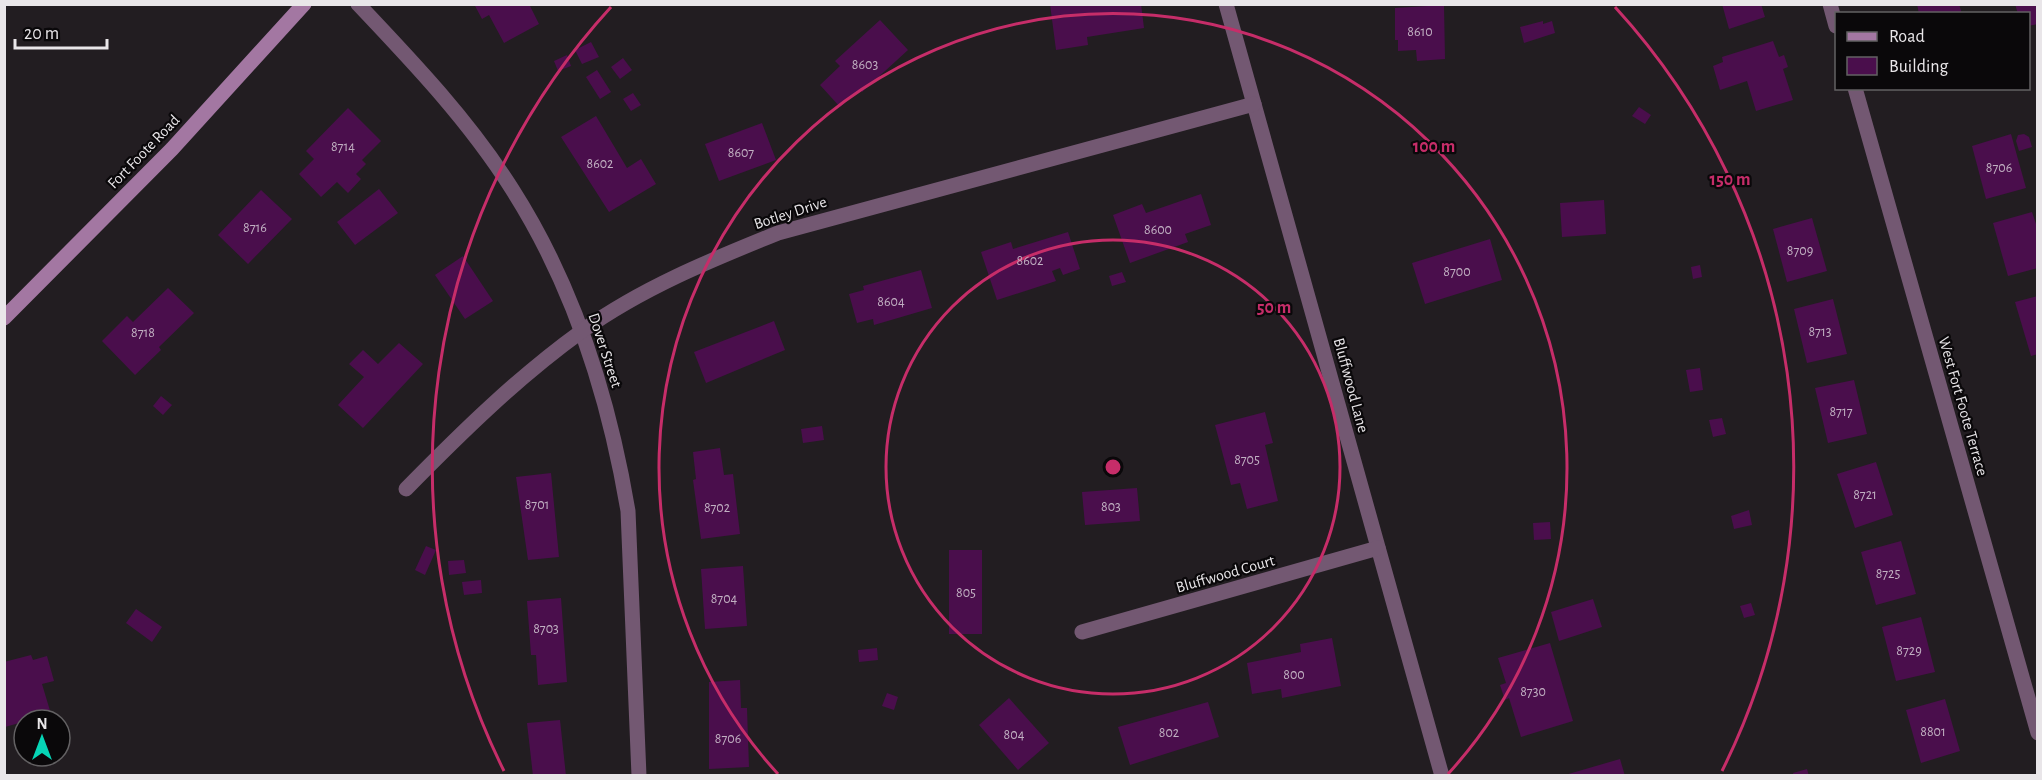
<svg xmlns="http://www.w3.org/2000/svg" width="2042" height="780" viewBox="0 0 2042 780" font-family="'Alegreya Sans',sans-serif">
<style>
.building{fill:#4a0e4c}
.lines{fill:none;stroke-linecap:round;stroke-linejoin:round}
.street{stroke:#735872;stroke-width:15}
.secondary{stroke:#a377a2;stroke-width:15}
.ring{fill:none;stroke:#c62d69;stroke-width:3}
.labels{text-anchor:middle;stroke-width:4.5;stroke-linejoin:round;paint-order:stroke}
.number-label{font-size:14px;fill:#c1b0c2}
.street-label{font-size:16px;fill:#e9e6e9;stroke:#0a080a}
.centre{fill:#c62d69;stroke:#0a080a;stroke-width:3}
.ring-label{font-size:18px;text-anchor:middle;font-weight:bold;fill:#c62d69;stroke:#0a080a;stroke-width:4.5;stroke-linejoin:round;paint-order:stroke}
</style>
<rect width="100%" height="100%" fill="#221d21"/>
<!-- building -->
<g class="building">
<polygon points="474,4 529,4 539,24 504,43 489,15 482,19"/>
<polygon points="1050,4 1141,4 1144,28 1087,37 1088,45 1056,50"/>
<polygon points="1722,4 1761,4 1765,17 1729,29"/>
<polygon points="1917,4 1959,4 1962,14 1919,14"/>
<polygon points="2015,4 2038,4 2038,24 2028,26 2028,14 2018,14"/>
<polygon points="1444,5 1445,59 1417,61 1416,50 1398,51 1398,40 1395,40 1395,8"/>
<polygon points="880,20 908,50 862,92 860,89 840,107 820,85 840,66 835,61"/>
<polygon points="1543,21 1543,24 1552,21 1555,33 1524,43 1520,27"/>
<polygon points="1773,41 1779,57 1784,55 1788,67 1783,69 1793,100 1756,111 1747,81 1720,90 1713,66 1723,62 1722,57"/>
<polygon points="591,42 599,57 582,64 575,50"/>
<polygon points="567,55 571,66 558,71 554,61"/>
<polygon points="623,58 632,70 620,79 611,67"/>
<polygon points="597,70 611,92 600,99 586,77"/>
<polygon points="633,93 641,105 631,111 623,99"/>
<polygon points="1639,107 1651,115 1645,124 1632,116"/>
<polygon points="348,108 381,141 362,160 366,164 356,174 361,179 348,193 337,182 321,197 299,174 314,159 306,151"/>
<polygon points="596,116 627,168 641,159 656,184 609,212 561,137"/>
<polygon points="762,123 776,160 719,181 705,144"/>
<polygon points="2011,134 2026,188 1986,199 1972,146"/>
<polygon points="2024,134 2029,137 2032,147 2019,151 2016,141 2018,135"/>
<polygon points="379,189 398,213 355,245 337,222"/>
<polygon points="261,190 292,219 248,264 218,235"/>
<polygon points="1201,194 1211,225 1185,234 1188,242 1130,263 1113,215 1142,204 1146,213"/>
<polygon points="1604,200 1606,234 1562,237 1560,203"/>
<polygon points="2032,212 2038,230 2038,268 2008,276 1993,223"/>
<polygon points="1812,218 1827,271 1787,282 1773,229"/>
<polygon points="1068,232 1080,269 1063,275 1060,268 1052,271 1056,281 997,300 981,252 1011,242 1013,249"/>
<polygon points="1490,239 1502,280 1425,304 1412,263"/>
<polygon points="463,256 493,301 465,319 435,275"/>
<polygon points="1700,265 1702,277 1693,279 1691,267"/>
<polygon points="921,270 932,308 874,325 873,319 857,323 849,294 864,290 863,286"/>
<polygon points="1122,272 1126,282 1112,286 1109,276"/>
<polygon points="168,288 194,313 159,347 161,350 135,375 102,341 127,316 133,322"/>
<polygon points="2038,296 2038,354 2031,356 2015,302"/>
<polygon points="1833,299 1847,354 1807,363 1794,309"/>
<polygon points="774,321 785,350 706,383 694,352"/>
<polygon points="399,343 423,364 363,428 338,405 364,377 349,364 363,350 378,364"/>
<polygon points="1700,368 1703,390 1690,392 1686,370"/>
<polygon points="1854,380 1867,434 1828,443 1815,388"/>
<polygon points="161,396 172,405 163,415 153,406"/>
<polygon points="1265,412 1273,443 1265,445 1278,501 1247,509 1240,483 1231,485 1215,425"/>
<polygon points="1722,418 1726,434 1713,437 1709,420"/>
<polygon points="822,426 824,440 803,443 801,429"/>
<polygon points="720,448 724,475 733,474 740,534 701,539 693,480 696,479 693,452"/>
<polygon points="1876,462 1893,515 1855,528 1837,474"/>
<polygon points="551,473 559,557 528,560 516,477"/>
<polygon points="1137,488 1140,521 1085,525 1082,492"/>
<polygon points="1749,510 1752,525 1734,529 1731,516"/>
<polygon points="1550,522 1551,539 1534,540 1533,523"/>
<polygon points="1901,541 1916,594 1876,605 1861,552"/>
<polygon points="426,546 436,550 425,575 415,570"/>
<rect x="949" y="550" width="33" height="84"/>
<polygon points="464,560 466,573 449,575 448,561"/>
<polygon points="743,566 747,626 705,629 701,569"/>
<polygon points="481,580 482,593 464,595 462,582"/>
<polygon points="561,598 567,682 538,685 536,655 531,655 527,601"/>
<polygon points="1593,599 1602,627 1559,641 1551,612"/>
<polygon points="1751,603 1755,615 1744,618 1740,606"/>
<polygon points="136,609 162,627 152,642 126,623"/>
<polygon points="1921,617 1935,672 1896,681 1882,627"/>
<polygon points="1332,638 1341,686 1282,698 1281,689 1252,694 1247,663 1301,652 1300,644"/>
<polygon points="1550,643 1573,721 1521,737 1509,698 1505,700 1500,685 1506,683 1498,658"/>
<polygon points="877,648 878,660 859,662 858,650"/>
<polygon points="31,655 33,660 47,656 54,681 42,684 51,714 5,727 4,662"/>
<polygon points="740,680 741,708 747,708 749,767 709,769 709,682"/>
<polygon points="887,693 898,697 894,710 882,706"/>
<polygon points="1009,698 1049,743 1018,770 979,725"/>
<polygon points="1945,699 1960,751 1921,763 1906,710"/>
<polygon points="1208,702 1219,737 1130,765 1118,727"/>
<polygon points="560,720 566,776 533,776 527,723"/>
<polygon points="1620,759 1625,776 1565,776 1565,775"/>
<polygon points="1807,769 1809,776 1794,776 1793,773"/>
</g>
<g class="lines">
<!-- street -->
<g class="street">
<path d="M358,4c55,58 111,117 154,185 62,97 97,209 116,322l11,265"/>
<polyline points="1226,4 1442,776"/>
<polyline points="1830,4 1836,26"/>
<polyline points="1855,88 2038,733"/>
<path d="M406,489c55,-56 112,-112 176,-158 60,-43 129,-71 196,-98l476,-129"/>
<polyline points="1082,632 1378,548"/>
</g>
<!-- secondary -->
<polyline class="secondary" points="4,318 172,149 304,4"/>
</g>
<!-- distance rings -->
<g class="ring">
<circle cx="1113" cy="467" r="227"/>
<path d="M778 774A454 454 0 1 1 1448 774"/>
<path d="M504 771A681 681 0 0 1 611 7M1615 7A681 681 0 0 1 1722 771"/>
</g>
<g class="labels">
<!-- number labels -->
<g class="number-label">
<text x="1420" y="36">8610</text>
<text x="865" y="69">8603</text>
<text x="343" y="151">8714</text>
<text x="741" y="157">8607</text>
<text x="600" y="168">8602</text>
<text x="1999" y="172">8706</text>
<text x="255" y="232">8716</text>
<text x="1158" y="234">8600</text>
<text x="1800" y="255">8709</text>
<text x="1030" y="265">8602</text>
<text x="1457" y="276">8700</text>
<text x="891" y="306">8604</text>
<text x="1820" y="336">8713</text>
<text x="143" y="337">8718</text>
<text x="1841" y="416">8717</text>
<text x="1247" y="464">8705</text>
<text x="1865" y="499">8721</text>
<text x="537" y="509">8701</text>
<text x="1111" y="511">803</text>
<text x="717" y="512">8702</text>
<text x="1888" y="578">8725</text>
<text x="966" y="597">805</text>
<text x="724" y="603">8704</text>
<text x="546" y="633">8703</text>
<text x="1909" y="655">8729</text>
<text x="1294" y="679">800</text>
<text x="1533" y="696">8730</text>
<text x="1933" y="736">8801</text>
<text x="1169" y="737">802</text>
<text x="1014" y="739">804</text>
<text x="728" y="743">8706</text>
</g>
<!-- street labels -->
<g class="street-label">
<text transform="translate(143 151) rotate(-46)" y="6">Fort Foote Road</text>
<text transform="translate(790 212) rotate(-18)" y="6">Botley Drive</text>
<text transform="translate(606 350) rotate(72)" y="6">Dover Street</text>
<text transform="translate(1352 385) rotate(75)" y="6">Bluffwood Lane</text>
<text transform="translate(1964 406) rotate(74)" y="6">West Fort Foote Terrace</text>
<text transform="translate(1225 573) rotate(-16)" y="6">Bluffwood Court</text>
</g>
</g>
<circle cx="1113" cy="467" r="9" class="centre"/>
<g class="ring-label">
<text x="1434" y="152">100 m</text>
<text x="1730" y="185">150 m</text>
<text x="1274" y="313">50 m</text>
</g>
<!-- border -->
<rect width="2042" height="780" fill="none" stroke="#e9e6e9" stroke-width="12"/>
<!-- legend -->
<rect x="1835" y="12" width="195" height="78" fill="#0a080a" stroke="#636163" stroke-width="1.5"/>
<rect x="1847" y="32" width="30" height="9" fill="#a377a2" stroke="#636163" stroke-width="1.5"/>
<text x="1889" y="42" font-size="18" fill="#e9e6e9">Road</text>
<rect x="1847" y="57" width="30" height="18" fill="#4a0e4c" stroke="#636163" stroke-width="1.5"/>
<text x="1889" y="72" font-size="18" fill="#e9e6e9">Building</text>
<!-- north arrow -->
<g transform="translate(42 738)"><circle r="28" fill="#0a080a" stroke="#636163" stroke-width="1.5"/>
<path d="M0-4.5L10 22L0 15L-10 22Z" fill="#06d5b6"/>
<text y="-9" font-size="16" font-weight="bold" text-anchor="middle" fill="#e9e6e9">N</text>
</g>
<!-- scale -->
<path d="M15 39v9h92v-9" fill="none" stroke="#e9e6e9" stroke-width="3"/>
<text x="24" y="39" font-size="18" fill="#e9e6e9" stroke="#0a080a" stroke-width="4.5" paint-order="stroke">20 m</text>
</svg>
